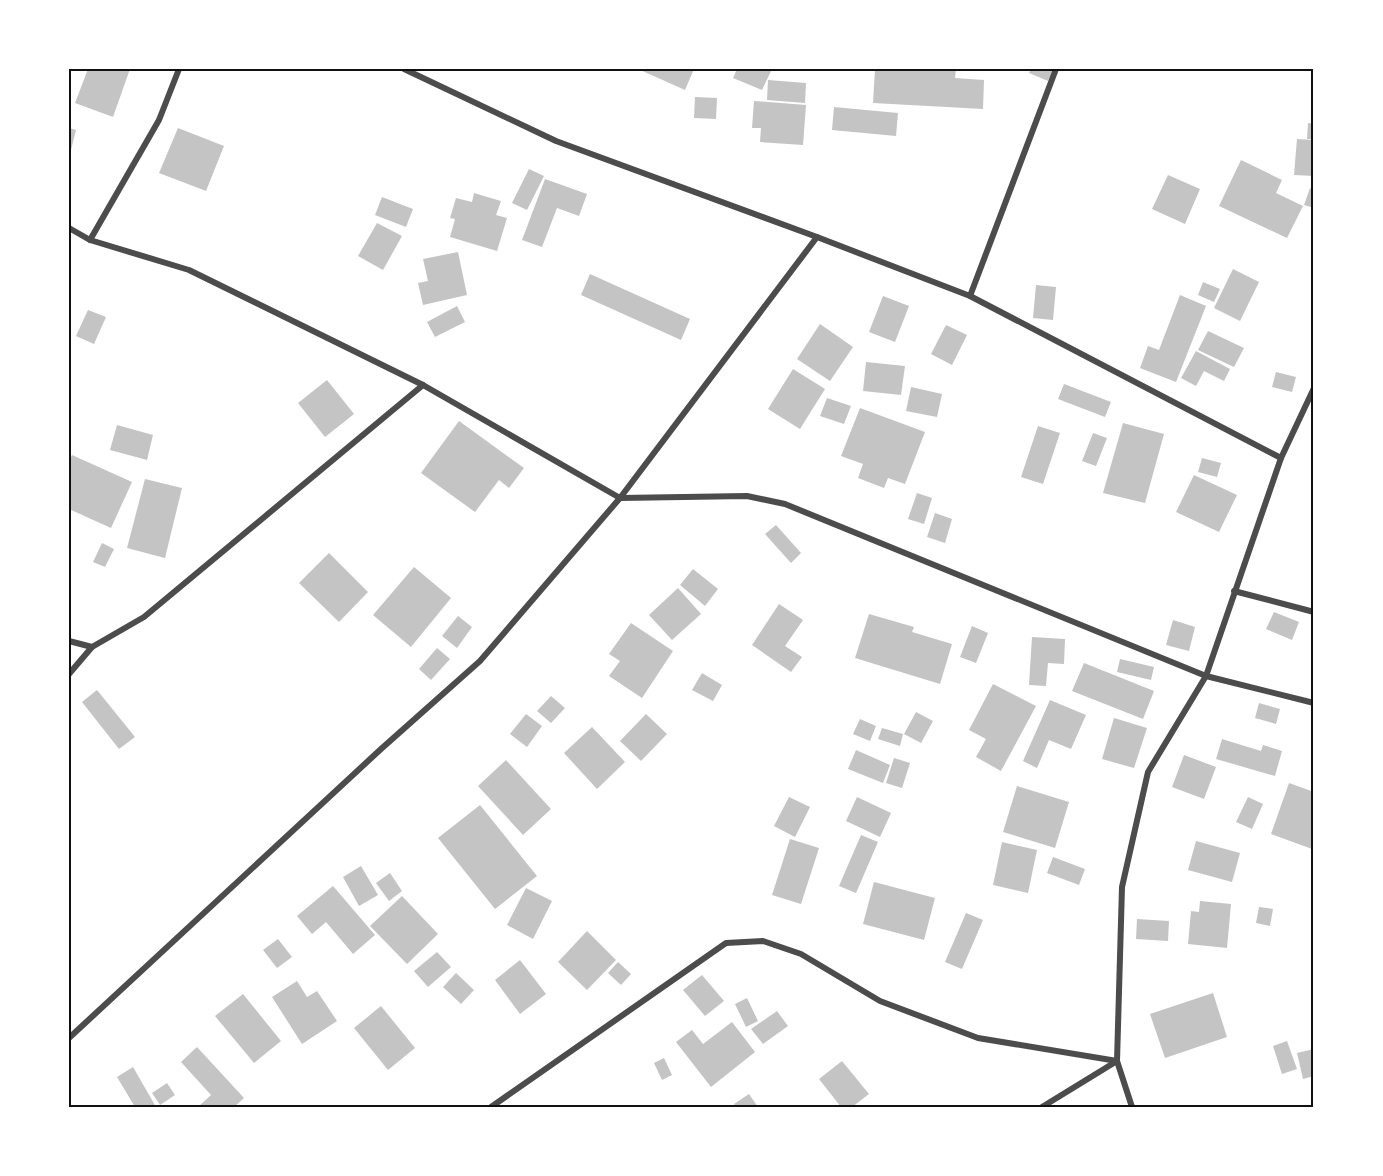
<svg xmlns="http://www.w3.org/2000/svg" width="1383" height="1176" viewBox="0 0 1383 1176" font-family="'Titillium Web',sans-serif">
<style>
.building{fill:#c4c4c4}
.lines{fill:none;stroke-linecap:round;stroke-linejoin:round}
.minor{stroke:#4c4c4c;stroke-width:6}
.neatline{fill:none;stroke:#111;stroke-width:2}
</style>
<rect width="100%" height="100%" fill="#fff"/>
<!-- building -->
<g class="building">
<polygon points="88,69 130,69 113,117 75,103"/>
<polygon points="638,69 694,69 685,90"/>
<polygon points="737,69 772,69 762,90 733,78"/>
<polygon points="875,69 956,69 955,78 984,80 983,109 873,103"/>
<polygon points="1031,69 1053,69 1048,81 1029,73"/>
<polygon points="768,80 806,83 805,103 767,100"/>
<polygon points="695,97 717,98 716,119 694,118"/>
<polygon points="754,101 806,105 803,145 760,142 761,128 752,128"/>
<polygon points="834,107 898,113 896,136 832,130"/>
<polygon points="1308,123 1314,124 1314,139 1307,139"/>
<polygon points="69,128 76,130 70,154 69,153"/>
<polygon points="178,128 224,146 206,191 159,173"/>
<polygon points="1297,139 1314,140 1314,176 1294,175"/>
<polygon points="1241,160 1282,180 1276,193 1303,206 1287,238 1219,206"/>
<polygon points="529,169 544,176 527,210 512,203"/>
<polygon points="1168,175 1200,189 1185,224 1152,209"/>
<polygon points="545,179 587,194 579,216 557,208 542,247 522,240"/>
<polygon points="1310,188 1314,190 1314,208 1304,205"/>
<polygon points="474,193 501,201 496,215 507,218 497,251 450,237 455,219 450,218 456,198 472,202"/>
<polygon points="382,197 413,209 406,227 375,215"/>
<polygon points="377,223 402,236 383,270 358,256"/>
<polygon points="458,252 467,295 423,305 418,283 428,281 423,259"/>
<polygon points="1233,269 1259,282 1240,321 1214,308"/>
<polygon points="590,274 690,319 681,340 581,295"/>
<polygon points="1203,282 1220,289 1214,302 1198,295"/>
<polygon points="1036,285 1056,287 1053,320 1033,318"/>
<polygon points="1180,295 1206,306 1176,382 1140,368 1148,346 1159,350"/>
<polygon points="883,296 909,306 895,342 869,332"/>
<polygon points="457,306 465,322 435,337 427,322"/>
<polygon points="88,310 106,317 94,344 76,336"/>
<polygon points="820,324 853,347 830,381 797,359"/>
<polygon points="946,325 967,335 952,365 931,354"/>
<polygon points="1208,331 1244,348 1234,367 1198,350"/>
<polygon points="1196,351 1230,369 1224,381 1204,371 1196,386 1181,378"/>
<polygon points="866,362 905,366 901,395 863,391"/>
<polygon points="793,369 825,389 800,429 768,409"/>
<polygon points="1276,372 1296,377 1292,392 1272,387"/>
<polygon points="327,380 354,414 325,437 298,403"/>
<polygon points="1064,384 1111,402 1105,417 1058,399"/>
<polygon points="911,387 942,394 937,417 906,411"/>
<polygon points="827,398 851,406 844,424 820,416"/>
<polygon points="860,408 925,432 905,484 888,478 884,488 858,478 863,464 841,456"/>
<polygon points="459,421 524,468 509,488 499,480 475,512 421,473"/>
<polygon points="1123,423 1164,434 1145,503 1103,493"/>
<polygon points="117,425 153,435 147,460 110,450"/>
<polygon points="1038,426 1060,433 1043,484 1021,477"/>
<polygon points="1093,433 1107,438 1096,466 1082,461"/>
<polygon points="72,455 132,482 111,528 69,509 69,461"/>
<polygon points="1202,458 1221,463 1217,477 1198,472"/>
<polygon points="1194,475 1237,495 1219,532 1176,512"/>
<polygon points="145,479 182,488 165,558 127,548"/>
<polygon points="917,493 932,498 924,524 908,519"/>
<polygon points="935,513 952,519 945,543 927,537"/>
<polygon points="776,525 801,553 791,563 765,534"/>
<polygon points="102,543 114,549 105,567 93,562"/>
<polygon points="329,553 368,592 339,622 299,583"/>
<polygon points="414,567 451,598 411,647 373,615"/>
<polygon points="693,569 718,589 705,606 680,585"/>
<polygon points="678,588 701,614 672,640 649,615"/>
<polygon points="779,604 803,620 785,646 802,657 791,672 752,645"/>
<polygon points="1274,612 1299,622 1292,640 1266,629"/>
<polygon points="869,614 914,627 912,632 952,644 940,684 855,658"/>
<polygon points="458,616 472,627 457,648 442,636"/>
<polygon points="1173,620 1195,627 1189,651 1166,645"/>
<polygon points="631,623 673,651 642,698 609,676 620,661 609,654"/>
<polygon points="972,626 988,633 976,663 960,657"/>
<polygon points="1032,637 1065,639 1064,664 1048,663 1046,686 1029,685"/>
<polygon points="437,648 450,659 431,680 419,669"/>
<polygon points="1120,659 1154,667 1151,680 1117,672"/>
<polygon points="1084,663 1154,691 1143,719 1072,691"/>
<polygon points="702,673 722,685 713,701 692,690"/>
<polygon points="993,684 1036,706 1001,771 976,757 986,739 969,730"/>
<polygon points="97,690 135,737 119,749 82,702"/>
<polygon points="551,696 565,708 551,723 537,711"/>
<polygon points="1050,700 1086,715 1071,749 1049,740 1037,768 1023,761"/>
<polygon points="1259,703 1280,709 1276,724 1255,718"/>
<polygon points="916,712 933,721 921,743 904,734"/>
<polygon points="526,714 542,726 527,747 510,734"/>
<polygon points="646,714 667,734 641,761 620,741"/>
<polygon points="1114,718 1147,728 1134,768 1102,759"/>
<polygon points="860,719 876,726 870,741 853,734"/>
<polygon points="592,727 625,762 597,789 564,753"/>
<polygon points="882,728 903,734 900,746 878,739"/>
<polygon points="1222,739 1261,751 1263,745 1282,751 1275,776 1216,759"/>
<polygon points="856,750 890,765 883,783 848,769"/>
<polygon points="1184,755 1216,767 1204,799 1172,787"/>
<polygon points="894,758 910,763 902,788 886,783"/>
<polygon points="506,760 551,809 523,835 478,786"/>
<polygon points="1289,783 1314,792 1312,849 1271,834"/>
<polygon points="1017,786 1069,802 1055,848 1003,832"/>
<polygon points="789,797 810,807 795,837 774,826"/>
<polygon points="857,797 891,813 880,837 846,821"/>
<polygon points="1248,797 1263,804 1252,829 1236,822"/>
<polygon points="480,805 537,876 495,909 438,838"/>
<polygon points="861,835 878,842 856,893 839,886"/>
<polygon points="790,839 819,848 801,904 772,895"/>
<polygon points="1196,841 1240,853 1232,882 1188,870"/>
<polygon points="1002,842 1037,850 1028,893 993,885"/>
<polygon points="1053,857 1085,869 1079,885 1047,873"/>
<polygon points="361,866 378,895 359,906 343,877"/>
<polygon points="390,873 402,891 389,901 376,883"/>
<polygon points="874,882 935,898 924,940 863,924"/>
<polygon points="333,886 375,935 353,954 326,922 312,934 297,916"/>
<polygon points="526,888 552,901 533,939 507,925"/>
<polygon points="402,896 438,934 407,964 370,926"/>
<polygon points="1200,901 1231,904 1227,948 1188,944 1191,911 1199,912"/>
<polygon points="1259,907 1273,909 1270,926 1256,923"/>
<polygon points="966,913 983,920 962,969 945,962"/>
<polygon points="1137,919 1169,921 1168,941 1136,939"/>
<polygon points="587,931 616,960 587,990 558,962"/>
<polygon points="278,939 292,957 277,968 263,950"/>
<polygon points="437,952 451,967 428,987 414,971"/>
<polygon points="520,960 546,994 520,1014 495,980"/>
<polygon points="618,962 631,974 621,985 608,973"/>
<polygon points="456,973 474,990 461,1004 443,987"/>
<polygon points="702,975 724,1001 705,1016 683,990"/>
<polygon points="297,981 307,997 317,991 337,1021 302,1044 272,997"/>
<polygon points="1213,993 1227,1037 1165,1058 1150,1014"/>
<polygon points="243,994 281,1041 254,1063 215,1016"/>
<polygon points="747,998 758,1021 746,1027 735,1004"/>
<polygon points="381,1006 415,1048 388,1070 354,1028"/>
<polygon points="777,1011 788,1026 763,1044 751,1029"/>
<polygon points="732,1022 755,1052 711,1087 676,1042 692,1030 703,1044"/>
<polygon points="1287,1041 1297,1069 1282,1074 1273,1046"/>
<polygon points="197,1047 244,1098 234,1107 198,1107 211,1095 181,1062"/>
<polygon points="1314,1049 1314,1076 1303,1079 1297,1053"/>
<polygon points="664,1058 672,1075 662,1080 654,1063"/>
<polygon points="842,1061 869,1094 852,1107 841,1107 819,1079"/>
<polygon points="133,1067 156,1107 135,1107 117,1077"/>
<polygon points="167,1083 175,1095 160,1105 152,1093"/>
<polygon points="749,1094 758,1107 736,1107 734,1104"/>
</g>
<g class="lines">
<!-- minor -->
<g class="minor">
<polyline points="404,69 556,141 817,237"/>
<polyline points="69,228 90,240 189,270 423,385 620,498 747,496 785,504 1206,676 1314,703"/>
<polyline points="90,240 159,120 179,69"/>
<polyline points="970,296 1281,458"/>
<polyline points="1234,591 1314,612"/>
<polyline points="69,641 92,647"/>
<polyline points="69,674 92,647 144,617 423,385"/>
<polyline points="69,1038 381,749 480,661 620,498 817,237 970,296 1056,69"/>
<polyline points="491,1107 726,943 763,941 801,954 880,1001 978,1038 1117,1061 1132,1107"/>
<polyline points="1042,1107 1117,1061 1122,887 1148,772 1206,676 1281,458 1314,388"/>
</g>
</g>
<!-- border -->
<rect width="1383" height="1176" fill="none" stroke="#ffffff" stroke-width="141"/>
<rect x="70" y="70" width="1242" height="1036" class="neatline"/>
</svg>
